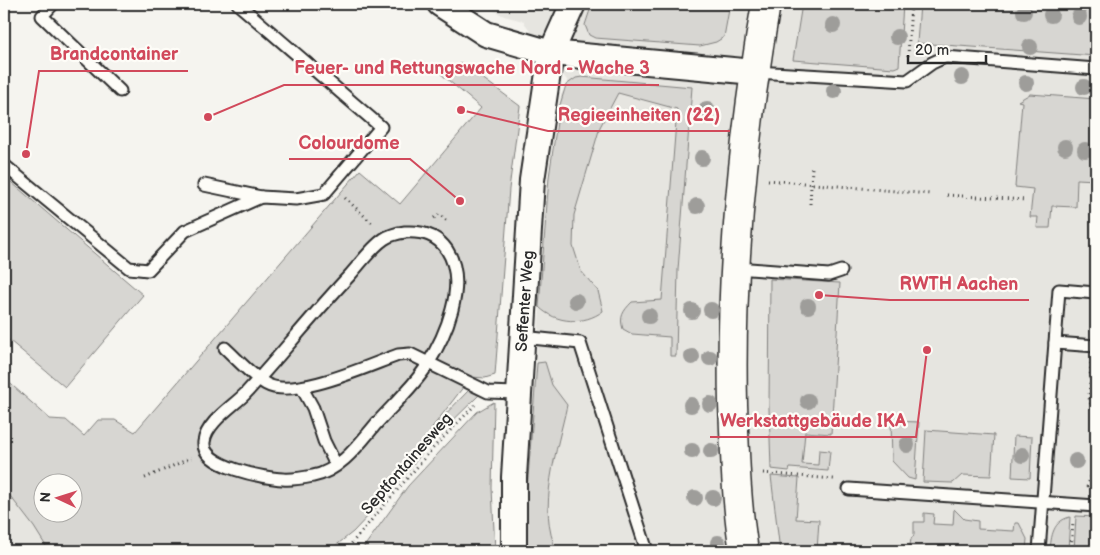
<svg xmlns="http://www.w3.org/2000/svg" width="1100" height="555" viewBox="0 0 1100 555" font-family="'Balsamiq Sans',sans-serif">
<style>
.built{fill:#e6e5e0}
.green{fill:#d7d6d2;stroke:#81807e;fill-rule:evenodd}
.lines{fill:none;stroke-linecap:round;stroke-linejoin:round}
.service-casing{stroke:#2b2b2b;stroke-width:15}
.minor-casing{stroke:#2b2b2b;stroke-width:28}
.tertiary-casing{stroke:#2b2b2b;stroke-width:31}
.path{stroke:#2b2b2b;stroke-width:3;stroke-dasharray:1 4;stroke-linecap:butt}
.service{stroke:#fdfcf7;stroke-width:11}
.minor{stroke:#fdfcf7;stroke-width:24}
.tertiary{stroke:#fdfcf7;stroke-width:28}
.tree{fill:#9e9d9a}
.labels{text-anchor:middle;stroke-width:4.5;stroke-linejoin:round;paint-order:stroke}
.street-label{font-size:16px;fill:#2b2b2b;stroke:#fdfcf7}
.leader{fill:none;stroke:#d1495b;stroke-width:2}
.callout-dot{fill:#d1495b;stroke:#fdfcf7;stroke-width:2}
.callout-label{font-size:18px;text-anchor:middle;font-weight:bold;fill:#d1495b;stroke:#fdfcf7;stroke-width:4.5;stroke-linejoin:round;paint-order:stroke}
</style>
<rect width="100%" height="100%" fill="#f5f4ef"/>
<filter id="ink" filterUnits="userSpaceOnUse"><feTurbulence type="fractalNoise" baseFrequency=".02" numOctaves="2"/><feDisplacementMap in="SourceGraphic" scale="10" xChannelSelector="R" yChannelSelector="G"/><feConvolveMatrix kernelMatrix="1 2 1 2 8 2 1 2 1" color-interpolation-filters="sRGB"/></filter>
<g filter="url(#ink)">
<!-- built -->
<g class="built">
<polygon points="482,4 1096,4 1096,551 530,551 526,529 528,478 549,177 561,95 569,83 523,21 504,16"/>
<polygon points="4,427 42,482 42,512 72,512 107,551 4,551"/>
</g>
<!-- green -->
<g class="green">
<polygon points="592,4 730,4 724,37 716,42 700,46 595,38 589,35 585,25"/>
<polygon points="802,4 903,4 899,66 894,68 793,60"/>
<polygon points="920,4 1096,4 1096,56 917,43"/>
<path d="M462,63l58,43 -11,83 -14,186 -10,3 -14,-1 -40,52 38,-39 10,5 -47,46 -42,52 -37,39 -19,15 -16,4h-269l-15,-24 -30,-39v-110l46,41 16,1 18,16 14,-16h17l20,12 225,-262 40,34 81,-96 -40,-34zM42,482h30v30h-30z"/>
<path d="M582,77l110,10 -14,183 -2,86h-6v-19l-38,-3 -9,-5c-4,-12 0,-18 9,-27l30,-2 15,-191 -59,-16 -18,34 -26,88 -1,31 8,25 17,20 5,20c-18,14 -47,13 -64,-4l10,-130 10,-69 7,-23 10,-7z"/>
<polygon points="1030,94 1096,99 1096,180 1077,179 1076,207 1052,206 1050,228 1037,228 1038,217 1030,217 1033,189 1015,187 1022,102 1018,101"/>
<polygon points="4,176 143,295 65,387 4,336"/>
<polygon points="770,279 840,283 831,434 805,432 802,464 818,465 819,450 830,451 828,471 790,468 789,471 771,469 769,408"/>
<path d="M545,362l7,23 15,20c-9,43 -31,104 -10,146h-27l-3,-9 -1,-39 11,-140z"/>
<polygon points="494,402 492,488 495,551 361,551 408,486 477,412"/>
<polygon points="891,421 919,422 915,480 908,478 892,461"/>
<polygon points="926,430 994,435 991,476 962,475 953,483 923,482"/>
<polygon points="1014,436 1032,437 1030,478 1012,477"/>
<polygon points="771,476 799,478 796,519 819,520 817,551 780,551"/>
<polygon points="954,509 964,519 978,521 978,529 1014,531 1015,523 1019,523 1027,539 1026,551 909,551 911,539 914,535 914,522 924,522 924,513 934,514 933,524 953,525"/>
<polygon points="1076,516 1096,517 1096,551 1074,551"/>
<path d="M1070,517l-2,34h-18c1,-15 3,-30 20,-34z"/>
</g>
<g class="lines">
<!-- service casing -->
<g class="service-casing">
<g id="service">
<polyline points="53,4 42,16 120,91"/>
<polyline points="756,72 907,81 932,63 945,57 1096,69"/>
<polyline points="4,165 129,268 148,270 185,231 261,197 296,199 324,194 381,127 238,4"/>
<polyline points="204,185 261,197"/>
<path d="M405,232c18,-1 32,3 42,18 22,34 -2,87 -21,117 -14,21 -34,39 -50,57 -16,19 -37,48 -63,52 -10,2 -20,4 -30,3 -18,-1 -82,-12 -79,-37 2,-19 28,-35 41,-48 36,-39 69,-81 105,-119 10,-11 21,-27 34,-36 6,-4 14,-6 21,-7z"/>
<polyline points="736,268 829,275 841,271"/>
<polyline points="522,337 580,343 647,551"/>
<polyline points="1055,343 1096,346"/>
<path d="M225,348c13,12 26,27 41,36 28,16 101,-18 132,-29l12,-1 78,38 31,1"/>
<polyline points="302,388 313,408 324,441 336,465"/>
<polyline points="849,489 1096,506"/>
<polyline points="1039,551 1059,290 1096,293"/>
</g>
</g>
<!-- minor casing -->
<g class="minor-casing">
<g id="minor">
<polyline points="440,4 486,34 551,53 754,72"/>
<polyline points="514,551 514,477 532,180 551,53 573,4"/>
</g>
</g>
<!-- tertiary casing -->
<g class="tertiary-casing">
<path id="tertiary" d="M744,551c-8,-49 -9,-98 -11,-147 -3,-134 10,-269 33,-400"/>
</g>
<!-- path -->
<g class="path">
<polyline points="908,56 911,4"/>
<polyline points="768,180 930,194"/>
<polyline points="947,195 1026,200"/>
<polyline points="345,198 373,224"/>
<polyline points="810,204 812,168"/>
<polyline points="434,218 439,214 447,221"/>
<polyline points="1094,327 1095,310"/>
<polyline points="763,473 834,479"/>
<polyline points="145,478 191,458"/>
<polyline points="1087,487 1092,474 1096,421 1089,398 1091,363"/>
<polyline points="345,551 434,447 475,405"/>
<polyline points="1071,551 1073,522"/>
</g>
<!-- service -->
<use href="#service" class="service"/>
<!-- minor -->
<use href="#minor" class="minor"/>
<!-- tertiary -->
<use href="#tertiary" class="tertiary"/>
</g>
<!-- trees -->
<g class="tree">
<circle cx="1024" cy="12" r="8"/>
<circle cx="1051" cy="15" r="8"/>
<circle cx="1079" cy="17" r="8"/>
<circle cx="833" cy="25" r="8"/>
<circle cx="897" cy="37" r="8"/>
<circle cx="1030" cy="47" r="8"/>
<circle cx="962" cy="77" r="8"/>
<circle cx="1026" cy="83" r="8"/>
<circle cx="1084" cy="87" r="8"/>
<circle cx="834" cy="91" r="8"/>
<circle cx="707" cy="109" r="8"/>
<circle cx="1065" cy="147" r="8"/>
<circle cx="1085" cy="150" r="8"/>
<circle cx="702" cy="158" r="8"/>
<circle cx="697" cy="206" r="8"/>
<circle cx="576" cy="301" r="8"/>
<circle cx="808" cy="306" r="8"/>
<circle cx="711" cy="310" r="8"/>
<circle cx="692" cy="311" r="8"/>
<circle cx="649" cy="316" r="8"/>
<circle cx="692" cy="357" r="8"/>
<circle cx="710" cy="358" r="8"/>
<circle cx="808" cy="401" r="8"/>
<circle cx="710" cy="404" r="8"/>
<circle cx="691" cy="405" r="8"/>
<circle cx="907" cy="445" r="8"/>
<circle cx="692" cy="451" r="8"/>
<circle cx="711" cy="451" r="8"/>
<circle cx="1022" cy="455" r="8"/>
<circle cx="1076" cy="461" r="8"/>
<circle cx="695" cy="498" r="8"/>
<circle cx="713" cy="498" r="8"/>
<circle cx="718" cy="543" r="8"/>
</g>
</g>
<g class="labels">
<!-- street labels -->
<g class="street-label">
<text transform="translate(524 301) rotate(-86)" y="6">Seffenter Weg</text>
<text transform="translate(406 463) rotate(-49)" y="6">Septfontainesweg</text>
</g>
</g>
<!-- callouts -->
<path class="leader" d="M26 154L39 71H188M208 117L284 85H659M461 110L548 131H730M460 201L410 159H289M819 295L890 300H1029M927 350L916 437H710"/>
<g class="callout-dot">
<circle cx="26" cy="154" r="5"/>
<circle cx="208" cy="117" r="5"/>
<circle cx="461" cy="110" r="5"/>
<circle cx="460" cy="201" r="5"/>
<circle cx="819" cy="295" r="5"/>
<circle cx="927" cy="350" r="5"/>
</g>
<g class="callout-label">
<text x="114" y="60">Brandcontainer</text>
<text x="472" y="74">Feuer- und Rettungswache Nord - Wache 3</text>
<text x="639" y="121">Regieeinheiten (22)</text>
<text x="349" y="149">Colourdome</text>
<text x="959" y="290">RWTH Aachen</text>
<text x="813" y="427">Werkstattgebäude IKA</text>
</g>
<!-- margin -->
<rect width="1100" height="555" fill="none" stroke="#fdfcf7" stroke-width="20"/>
<rect x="10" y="10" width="1080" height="535" fill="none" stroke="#2b2b2b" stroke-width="2" filter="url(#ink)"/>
<!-- north arrow -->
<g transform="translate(58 498) rotate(274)"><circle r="24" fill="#fdfcf7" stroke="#a9a8a5"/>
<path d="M0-4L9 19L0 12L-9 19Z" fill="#d1495b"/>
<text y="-8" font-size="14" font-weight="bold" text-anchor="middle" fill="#2b2b2b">N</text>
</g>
<!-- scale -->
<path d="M908 55v8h78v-8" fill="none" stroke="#2b2b2b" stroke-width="2.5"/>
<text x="915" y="55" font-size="15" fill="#2b2b2b" stroke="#fdfcf7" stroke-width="4" paint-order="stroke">20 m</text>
</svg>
